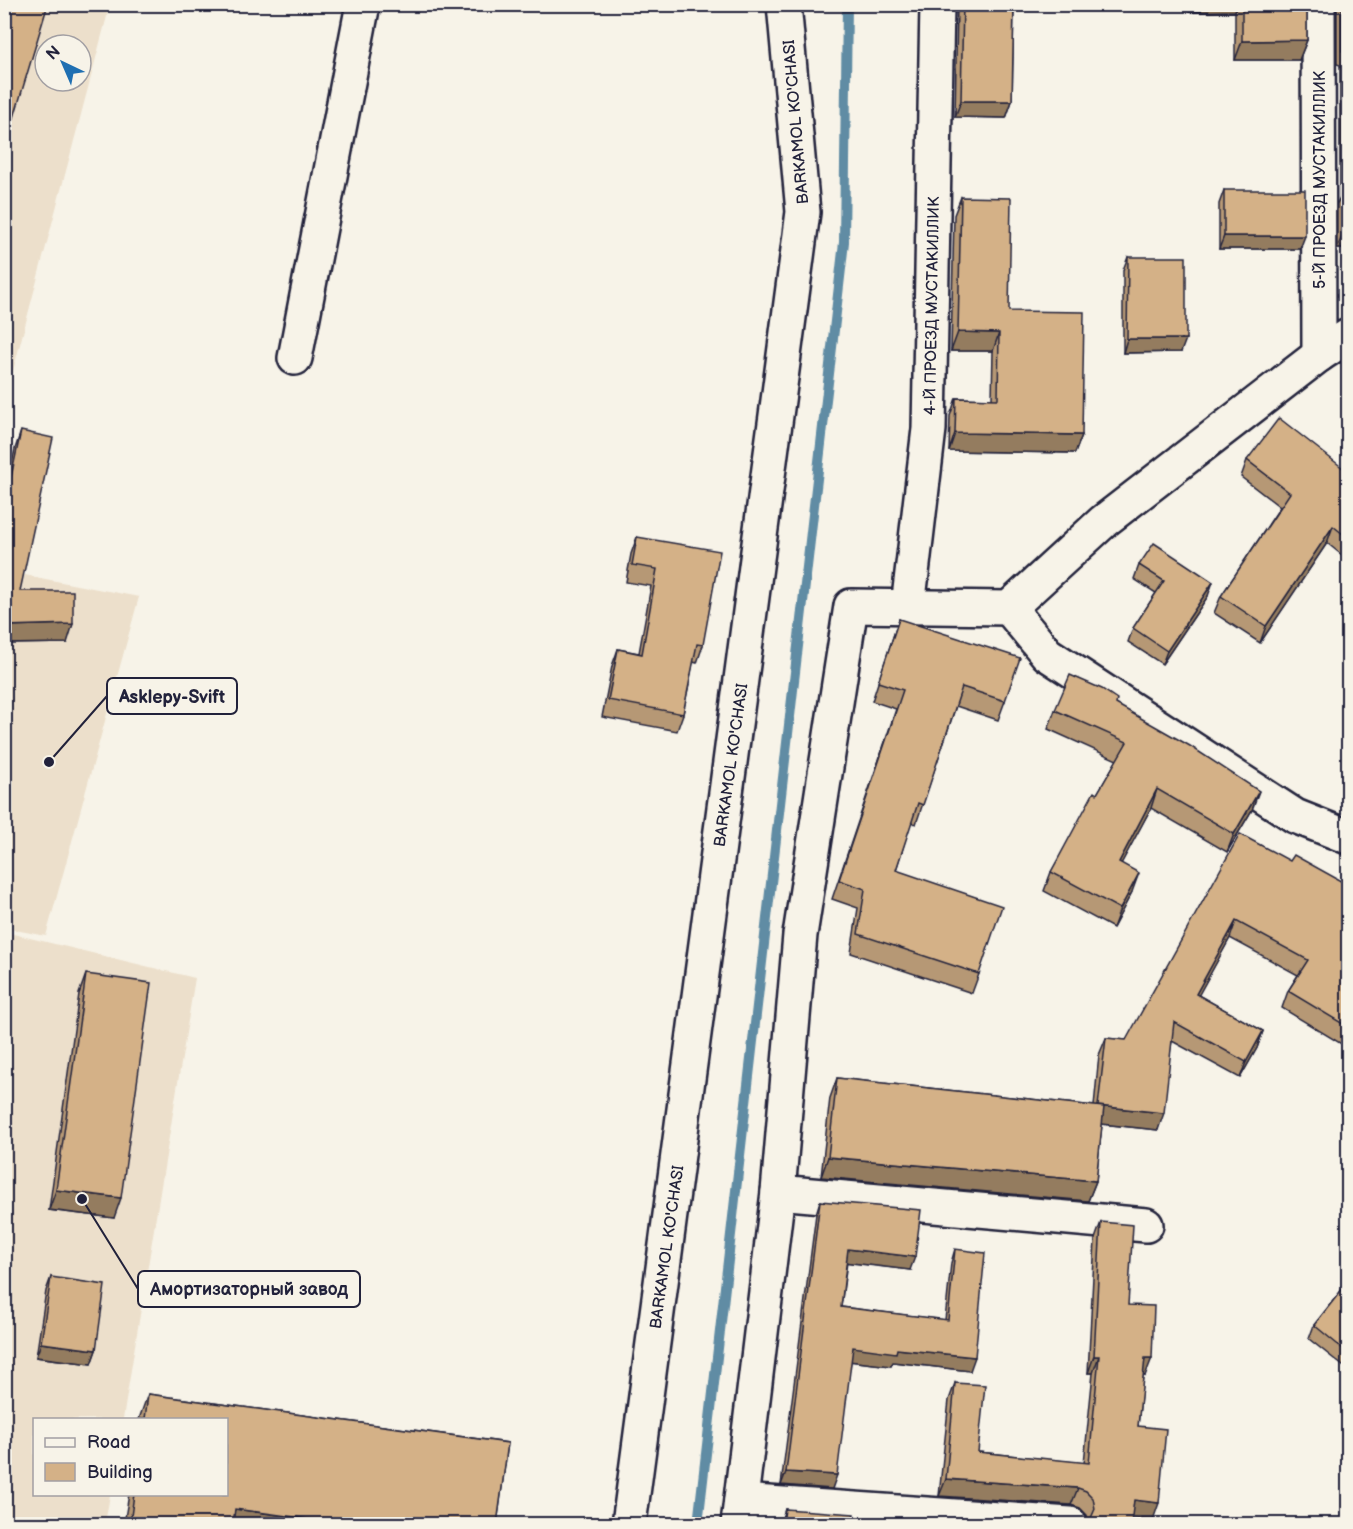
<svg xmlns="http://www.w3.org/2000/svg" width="1353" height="1529" viewBox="0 0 1353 1529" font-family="'Balsamiq Sans',sans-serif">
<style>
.built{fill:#ecdfcb;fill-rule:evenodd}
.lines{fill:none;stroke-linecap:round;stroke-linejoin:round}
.stream{stroke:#608ca4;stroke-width:10}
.minor-casing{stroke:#22223b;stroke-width:38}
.minor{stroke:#f7f3e8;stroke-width:33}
.wall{fill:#b69874;stroke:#22223b;stroke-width:1.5}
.shaded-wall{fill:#947c5e;stroke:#22223b;stroke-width:1.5}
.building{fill:#d4b187;stroke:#22223b;stroke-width:1.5}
.labels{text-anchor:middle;stroke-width:6;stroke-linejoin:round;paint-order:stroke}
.street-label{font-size:16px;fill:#22223b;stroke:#f7f3e8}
.leader{fill:none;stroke:#22223b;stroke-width:2}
.callout-dot{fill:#22223b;stroke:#f7f3e8;stroke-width:2}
.callout{fill:#f7f3e8;stroke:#22223b;stroke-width:2}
.callout-label{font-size:18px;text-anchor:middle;font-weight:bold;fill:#22223b}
</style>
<rect width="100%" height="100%" fill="#f7f3e8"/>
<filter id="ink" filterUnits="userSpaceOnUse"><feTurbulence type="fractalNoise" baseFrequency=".0167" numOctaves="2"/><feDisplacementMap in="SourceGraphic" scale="12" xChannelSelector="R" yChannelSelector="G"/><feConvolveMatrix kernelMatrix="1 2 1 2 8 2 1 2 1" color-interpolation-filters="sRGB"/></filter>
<g filter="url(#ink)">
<!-- built -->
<g class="built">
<path d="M5,5h105l-105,396zM45,45h36v36h-36z"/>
<polygon points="4,571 139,597 46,936 5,928"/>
<polygon points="5,932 195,978 123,1419 34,1420 34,1494 110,1495 105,1524 5,1524"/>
</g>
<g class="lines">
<!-- stream -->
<polyline class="stream" points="698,1524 844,242 847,4"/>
<!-- minor casing -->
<g class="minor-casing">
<g id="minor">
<polyline points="1318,4 1319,355"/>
<polyline points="295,358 363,4"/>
<polyline points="908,607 929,429 937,4"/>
<polyline points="1009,608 1047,654 1295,816 1348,837"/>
<polyline points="778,1192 1146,1225"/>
<polyline points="741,1501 1070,1524"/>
<polyline points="629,1524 803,212 784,4"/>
<polyline points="738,1524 778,1192 800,935 851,606 1009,608 1104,521 1319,355 1348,336"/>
</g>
</g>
<!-- minor -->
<use href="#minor" class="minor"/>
</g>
<!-- wall -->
<g class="wall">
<polygon points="957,4 1014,4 1012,101 1006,118 955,117"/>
<polygon points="1189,4 1307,4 1307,40 1299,60 1235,60 1235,11 1189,12"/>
<polygon points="1337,4 1348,4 1348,265 1347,265 1347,249 1337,249 1337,204 1340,197 1340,65 1337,64"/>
<polygon points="1224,190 1300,249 1219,249 1219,204"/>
<polygon points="961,197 1009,311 1082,435 1075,453 949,451 950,416 956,398 992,399 993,351 951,351 954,215"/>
<polygon points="1128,257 1181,352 1123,353 1123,270"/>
<polygon points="21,431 20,591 67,643 4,644 4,497 15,449"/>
<polygon points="1247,460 1348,472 1348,560 1327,543 1260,643 1214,613 1221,596 1280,507 1241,477"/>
<polygon points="637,537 703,645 697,663 693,662 683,714 677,731 602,717 612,666 618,649 639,653 651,586 626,582 631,554"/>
<polygon points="1139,565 1208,596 1162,664 1128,642 1133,628 1156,593 1134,579"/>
<polygon points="899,619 1005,701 998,720 956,706 916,824 911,822 896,870 979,974 972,993 851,953 858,908 832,899 896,709 872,701"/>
<polygon points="1116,704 1252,810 1227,852 1151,808 1121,863 1132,892 1113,928 1044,891 1051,872 1117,760 1048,729 1055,710"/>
<polygon points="1290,861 1348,885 1348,1048 1282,1008 1288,991 1298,975 1230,938 1198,995 1263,1031 1257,1048 1240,1078 1172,1041 1158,1130 1102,1124 1096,1181 1088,1201 821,1177 830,1098 837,1078 1094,1106 1099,1055 1106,1038 1126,1040"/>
<polygon points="86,974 114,1218 49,1210 79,994"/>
<polygon points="820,1201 910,1270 847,1262 841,1307 945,1320 951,1263 955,1249 970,1371 893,1362 891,1366 851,1361 832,1489 781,1485 816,1214"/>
<polygon points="1101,1222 1128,1305 1145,1376 1143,1375 1138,1426 1153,1520 1132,1518 1088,1521 1087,1515 1080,1508 1071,1505 939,1496 949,1400 955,1383 978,1452 1084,1463 1093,1373 1088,1373 1095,1239"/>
<polygon points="51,1277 96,1350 91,1364 36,1357 46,1291"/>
<polygon points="1348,1282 1348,1370 1309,1339 1314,1325"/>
<polygon points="148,1394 508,1443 497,1524 124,1524 129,1494 226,1494 226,1419 139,1419"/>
<polygon points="785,1509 852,1524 780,1524"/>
</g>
<!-- shaded-wall -->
<g class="shaded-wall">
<polygon points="1191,4 1237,4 1235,11 1189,12"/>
<polygon points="1307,40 1299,60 1235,60 1242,41"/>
<polygon points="961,101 1012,101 1006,118 955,117"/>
<polygon points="1224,236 1305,236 1300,249 1219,249"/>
<polygon points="1342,236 1348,236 1348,245 1347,249 1337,249"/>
<polygon points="958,332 999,333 993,351 951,351"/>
<polygon points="1127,339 1186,339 1181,352 1123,353"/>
<polygon points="955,433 1082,435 1075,453 949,451"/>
<polygon points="1333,526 1327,543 1260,643 1266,626"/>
<polygon points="1213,582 1208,596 1162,664 1167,651"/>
<polygon points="73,624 67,643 4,644 4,626"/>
<polygon points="1157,789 1151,808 1112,881 1119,862"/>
<polygon points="1259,791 1252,810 1227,852 1234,834"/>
<polygon points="1139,873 1132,892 1113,928 1120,909"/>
<polygon points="1236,921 1230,938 1190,1011 1196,994"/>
<polygon points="1263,1031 1257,1048 1240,1078 1246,1062"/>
<polygon points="1098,1106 1164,1113 1158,1130 1092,1123"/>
<polygon points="828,1157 1096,1181 1088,1201 821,1177"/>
<polygon points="56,1190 121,1198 114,1218 49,1210"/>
<polygon points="848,1249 915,1257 910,1270 843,1262"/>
<polygon points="41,1343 96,1350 91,1364 36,1357"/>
<polygon points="853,1347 897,1349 975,1357 970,1371 893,1362 891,1366 848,1361"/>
<polygon points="1094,1356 1099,1356 1093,1373 1088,1373"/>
<polygon points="1145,1358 1152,1358 1145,1376 1139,1375"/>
<polygon points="786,1472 837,1475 832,1489 781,1485"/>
<polygon points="946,1479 1078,1488 1071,1505 939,1496"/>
<polygon points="1134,1500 1159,1503 1153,1520 1128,1518"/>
<polygon points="235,1509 346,1524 230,1524"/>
</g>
<!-- building -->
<g class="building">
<polygon points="4,4 48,4 4,151"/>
<polygon points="963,4 1014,4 1012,101 961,101"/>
<polygon points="1242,4 1307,4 1307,40 1242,41"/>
<polygon points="1342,4 1348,4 1348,236 1342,236 1342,190 1345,190 1345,51 1342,51"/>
<rect x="1224" y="190" width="81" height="46"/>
<polygon points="961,197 1011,198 1009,311 1084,312 1082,435 955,433 956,398 998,399 999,333 958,332"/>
<polygon points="1128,257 1186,257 1186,339 1127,339"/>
<polygon points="1279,418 1348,472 1348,538 1333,526 1266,626 1221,596 1290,493 1247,460"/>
<polygon points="21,431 53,438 20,591 73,591 73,624 4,626 4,509"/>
<polygon points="637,537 720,551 703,645 697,644 683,714 608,700 618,649 642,654 657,569 632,565"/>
<polygon points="1154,543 1213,582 1167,651 1133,628 1164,581 1139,565"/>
<polygon points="899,619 1020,658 1005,701 962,687 923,805 918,803 896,870 1002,906 979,974 858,934 865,889 839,880 903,690 878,682"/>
<polygon points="1070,675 1102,689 1117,699 1116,704 1190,746 1259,791 1234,834 1157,789 1119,862 1139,873 1120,909 1051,872 1094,792 1097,794 1127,742 1055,710"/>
<polygon points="1240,834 1290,861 1294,855 1348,885 1348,1027 1288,991 1308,960 1236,921 1196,994 1263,1031 1246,1062 1174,1022 1164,1113 1098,1106 1106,1038 1126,1040"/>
<polygon points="86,974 151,983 121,1198 56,1190"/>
<polygon points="837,1078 1104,1107 1096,1181 828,1157"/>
<polygon points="820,1201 921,1210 915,1257 848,1249 841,1307 948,1320 955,1249 985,1253 975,1357 897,1349 896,1353 853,1347 837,1475 786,1472"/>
<polygon points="1101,1222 1133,1225 1128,1305 1154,1306 1152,1358 1145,1358 1138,1426 1166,1429 1159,1503 1134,1500 1131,1524 1084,1524 1091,1518 1095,1509 1093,1498 1086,1491 1078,1488 946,1479 955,1383 985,1385 978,1452 1089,1463 1099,1356 1094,1356"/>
<polygon points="51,1277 105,1285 96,1350 41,1343"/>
<polygon points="1348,1282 1348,1353 1314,1325"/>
<polygon points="148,1394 508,1443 497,1524 346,1524 235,1509 233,1524 130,1524 134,1494 226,1494 226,1419 145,1419"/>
<polygon points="785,1509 854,1514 852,1524 783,1524"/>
<polygon points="928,1519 986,1523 986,1524 927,1524"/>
</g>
</g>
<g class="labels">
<!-- street labels -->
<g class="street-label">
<text transform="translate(795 122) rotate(-95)" y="6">BARKAMOL KO'CHASI</text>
<text transform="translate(1319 180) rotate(-90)" y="6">5-Й ПРОЕЗД МУСТАКИЛЛИК</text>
<text transform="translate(931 306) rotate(-89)" y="6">4-Й ПРОЕЗД МУСТАКИЛЛИК</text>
<text transform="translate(730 765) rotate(-82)" y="6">BARKAMOL KO'CHASI</text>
<text transform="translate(666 1247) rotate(-82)" y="6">BARKAMOL KO'CHASI</text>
</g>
</g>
<!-- callouts -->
<path class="leader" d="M49 762L107 696M82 1199L138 1289"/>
<g class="callout-dot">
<circle cx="49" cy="762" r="6"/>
<circle cx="82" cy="1199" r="6"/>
</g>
<g class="callout">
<rect x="107" y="678" width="130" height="36" rx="6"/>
<rect x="138" y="1271" width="222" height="36" rx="6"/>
</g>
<g class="callout-label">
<text x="172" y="703">Asklepy-Svift</text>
<text x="249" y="1295">Амортизаторный завод</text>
</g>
<!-- margin -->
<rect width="1353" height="1529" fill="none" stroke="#f7f3e8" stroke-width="24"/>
<rect x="12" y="12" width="1329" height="1505" fill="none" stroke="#22223b" stroke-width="2" filter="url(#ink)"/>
<!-- legend -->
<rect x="33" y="1418" width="195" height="78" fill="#f7f3e8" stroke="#a29fa3" stroke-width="1.5"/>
<rect x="45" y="1438" width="30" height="9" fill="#f7f3e8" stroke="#a29fa3" stroke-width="1.5"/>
<text x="87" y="1448" font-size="18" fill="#22223b">Road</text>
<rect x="45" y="1463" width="30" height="18" fill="#d4b187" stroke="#a29fa3" stroke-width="1.5"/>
<text x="87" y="1478" font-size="18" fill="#22223b">Building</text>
<!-- north arrow -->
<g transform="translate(63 63) rotate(316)"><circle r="28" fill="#f7f3e8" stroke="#a29fa3" stroke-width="1.5"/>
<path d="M0-4.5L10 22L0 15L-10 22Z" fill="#1f6fb2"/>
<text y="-9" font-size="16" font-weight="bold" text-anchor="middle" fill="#22223b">N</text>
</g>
</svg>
